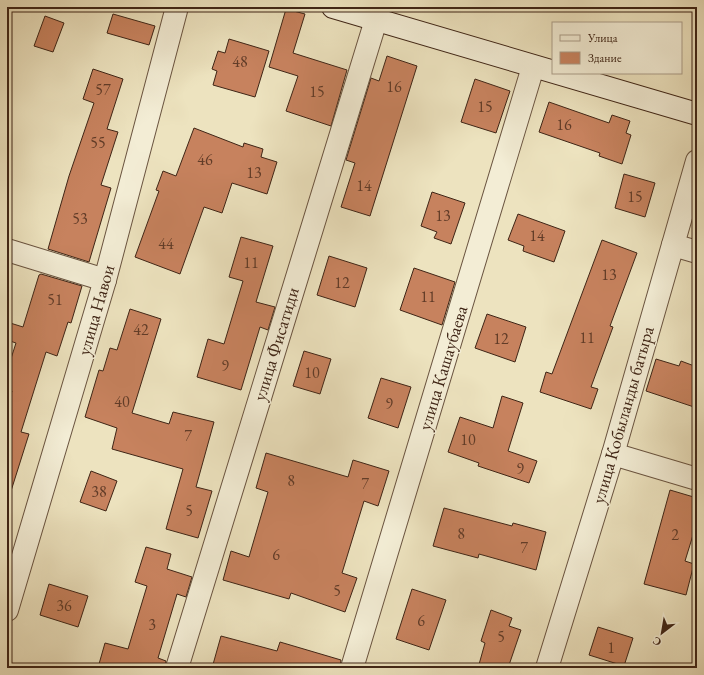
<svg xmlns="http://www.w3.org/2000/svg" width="704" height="675" viewBox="0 0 704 675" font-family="'EB Garamond',serif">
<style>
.building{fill:#c7825e;stroke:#3f2516}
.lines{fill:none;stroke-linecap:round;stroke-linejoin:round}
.minor-casing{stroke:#6a5440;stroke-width:24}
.secondary-casing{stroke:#3f2516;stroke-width:24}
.minor{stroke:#f3edd5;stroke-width:22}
.secondary{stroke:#f3edd5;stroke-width:22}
.labels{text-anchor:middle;stroke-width:3;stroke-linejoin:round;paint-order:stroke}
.number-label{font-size:16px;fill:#613c28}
.street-label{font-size:18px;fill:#3f2516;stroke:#f3edd5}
</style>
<rect width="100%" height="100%" fill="#ede3bf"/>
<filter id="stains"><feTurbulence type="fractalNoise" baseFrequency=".005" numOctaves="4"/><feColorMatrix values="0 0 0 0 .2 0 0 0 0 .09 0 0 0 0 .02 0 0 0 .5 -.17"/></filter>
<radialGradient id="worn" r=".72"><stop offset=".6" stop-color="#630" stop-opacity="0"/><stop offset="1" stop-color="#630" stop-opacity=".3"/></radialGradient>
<!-- building -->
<g class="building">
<polygon points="286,9 305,14 293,53 347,70 331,126 286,111 298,76 269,67"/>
<polygon points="113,14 155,26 149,45 107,33"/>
<polygon points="45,16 64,23 53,52 34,46"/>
<polygon points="229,39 269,51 255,97 213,85 217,71 212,69 218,51 225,53"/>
<polygon points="387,56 417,66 370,216 341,207 355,163 346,160 371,78 379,81"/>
<polygon points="93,69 123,79 107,129 118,132 101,185 111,188 89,262 48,249 69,176 94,103 83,99"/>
<polygon points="475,79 510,91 496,133 461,122"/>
<polygon points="549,102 609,123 612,115 630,121 626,133 631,135 622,164 599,156 600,153 539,132"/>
<polygon points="194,128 243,147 244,143 263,149 261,157 277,162 267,194 232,183 222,213 204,207 180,274 135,257 159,191 156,190 163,171 176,176"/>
<polygon points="624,174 655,183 645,217 615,208"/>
<polygon points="432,192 465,203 451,244 434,238 437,232 421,226"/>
<polygon points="518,214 565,231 554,262 523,251 524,246 508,240"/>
<polygon points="241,237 273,246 256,302 275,307 268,330 260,327 241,390 197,377 208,339 224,344 243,281 229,277"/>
<polygon points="602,240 637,253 610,326 613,327 591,387 598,389 591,409 540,392 546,372 552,374"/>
<polygon points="329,256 367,268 355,307 317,295"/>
<polygon points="414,268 455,282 442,325 400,310"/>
<polygon points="41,274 82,286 71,323 68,322 57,356 46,352 21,432 29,434 11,491 7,491 7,407 12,391 7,389 7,371 16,343 7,340 7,322 23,327 39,275"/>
<polygon points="130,309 161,319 132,413 169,424 173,412 214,422 196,487 212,491 198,538 166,529 183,469 112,449 117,428 85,417 99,370 103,371 110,348 117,350"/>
<polygon points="487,314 526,327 515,362 475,348"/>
<polygon points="304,351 331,359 320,394 293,386"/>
<polygon points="656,359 679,366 681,361 697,367 697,408 646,391"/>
<polygon points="381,378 411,387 398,428 368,418"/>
<polygon points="502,396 523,403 508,451 537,461 529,483 478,466 479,463 448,452 460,417 493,428"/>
<polygon points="266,453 348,477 353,460 389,471 378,506 364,501 342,573 357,578 345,612 291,593 289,599 223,580 231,551 249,557 268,492 256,488"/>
<polygon points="91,471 117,481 106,511 80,502"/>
<polygon points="670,490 697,498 697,522 685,561 694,564 686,595 644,584"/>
<polygon points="444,508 512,526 513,523 546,532 536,570 479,554 478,558 433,546"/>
<polygon points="146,547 171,554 167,569 192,577 186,597 177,594 158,658 166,661 165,668 112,668 99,664 105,643 128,649 147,586 135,582"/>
<polygon points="49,584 88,596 78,627 40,615"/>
<polygon points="412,589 446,600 429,650 396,639"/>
<polygon points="491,610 512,618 509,626 521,630 508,668 478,668 485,643 481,641"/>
<polygon points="598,627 633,638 624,666 589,655"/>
<polygon points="221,636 277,651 280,642 341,660 340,668 212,668"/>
</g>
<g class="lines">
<!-- minor casing -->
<g class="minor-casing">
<g id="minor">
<polyline points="673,245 697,252"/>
<polyline points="7,250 105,280"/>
<polyline points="613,454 697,479"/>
<polyline points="7,610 105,280 177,7"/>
<polyline points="177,668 376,20"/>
<polyline points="352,668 533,67"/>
<polyline points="547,668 613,454 697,161"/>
</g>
</g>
<!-- secondary casing -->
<g class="secondary-casing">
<polyline id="secondary" points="333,7 697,114"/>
</g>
<!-- minor -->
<use href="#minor" class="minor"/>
<!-- secondary -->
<use href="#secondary" class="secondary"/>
</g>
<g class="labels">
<!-- number labels -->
<g class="number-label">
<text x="240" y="67">48</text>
<text x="394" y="92">16</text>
<text x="103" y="95">57</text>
<text x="317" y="97">15</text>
<text x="485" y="112">15</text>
<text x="564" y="130">16</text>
<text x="98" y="148">55</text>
<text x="205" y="165">46</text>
<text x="254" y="178">13</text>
<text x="364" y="191">14</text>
<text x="635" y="202">15</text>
<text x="443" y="221">13</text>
<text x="80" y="224">53</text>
<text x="537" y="241">14</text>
<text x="166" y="249">44</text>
<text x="251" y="268">11</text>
<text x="609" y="280">13</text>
<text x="342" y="288">12</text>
<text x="428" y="302">11</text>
<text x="55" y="305">51</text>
<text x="141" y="335">42</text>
<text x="587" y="343">11</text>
<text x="501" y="344">12</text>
<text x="225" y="371">9</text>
<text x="312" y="378">10</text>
<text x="122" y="407">40</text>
<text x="389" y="409">9</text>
<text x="188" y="441">7</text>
<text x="468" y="445">10</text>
<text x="520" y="474">9</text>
<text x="291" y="486">8</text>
<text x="365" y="489">7</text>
<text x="99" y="497">38</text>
<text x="189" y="516">5</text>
<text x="461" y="539">8</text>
<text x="675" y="540">2</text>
<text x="524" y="553">7</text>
<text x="276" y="560">6</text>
<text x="337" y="596">5</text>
<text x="64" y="611">36</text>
<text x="421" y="626">6</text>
<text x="152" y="630">3</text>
<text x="501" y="642">5</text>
<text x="611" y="653">1</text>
</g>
<!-- street labels -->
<g class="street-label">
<text transform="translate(96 310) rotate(-74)" y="6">улица Навои</text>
<text transform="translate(276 344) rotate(-73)" y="6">улица Фисатиди</text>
<text transform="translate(443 368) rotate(-73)" y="6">улица Кашаубаева</text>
<text transform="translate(623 415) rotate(-74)" y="6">улица Кобыланды батыра</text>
</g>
</g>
<!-- margin -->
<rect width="704" height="675" fill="none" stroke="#ede3bf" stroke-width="24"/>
<rect x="8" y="8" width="688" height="659" fill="none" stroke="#3f2516" stroke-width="2"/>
<rect x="12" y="12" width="680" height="651" fill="none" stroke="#3f2516"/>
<!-- legend -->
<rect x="552" y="22" width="130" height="52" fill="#f3edd5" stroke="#ab9d89"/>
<rect x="560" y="35" width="20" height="6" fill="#f3edd5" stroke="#ab9d89"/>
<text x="588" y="42" font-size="12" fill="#3f2516">Улица</text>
<rect x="560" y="52" width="20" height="12" fill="#c7825e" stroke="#ab9d89"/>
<text x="588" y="62" font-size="12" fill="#3f2516">Здание</text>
<!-- north arrow -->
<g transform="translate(662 633) rotate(211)" stroke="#f3edd5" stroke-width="3" paint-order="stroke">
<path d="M0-3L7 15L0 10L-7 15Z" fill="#3f2516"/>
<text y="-6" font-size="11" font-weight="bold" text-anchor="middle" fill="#3f2516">С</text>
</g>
<rect width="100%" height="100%" filter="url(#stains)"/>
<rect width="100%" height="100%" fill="url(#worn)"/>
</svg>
